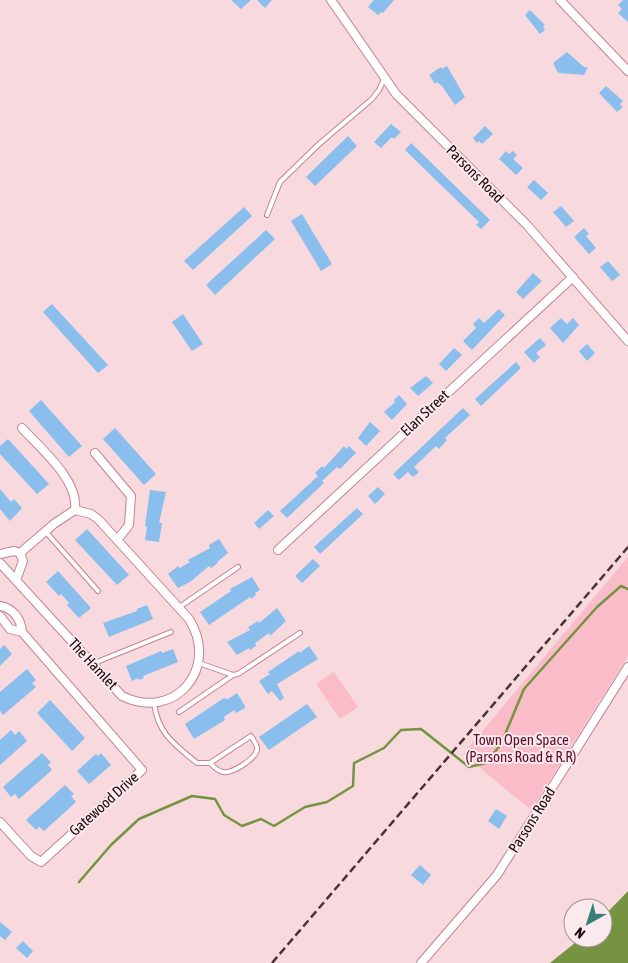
<svg xmlns="http://www.w3.org/2000/svg" width="628" height="963" viewBox="0 0 628 963" font-family="'Asap Condensed',sans-serif">
<style>
.green{fill:#fabcc8}
.water{fill:#759340}
.lines{fill:none;stroke-linecap:round;stroke-linejoin:round}
.stream{stroke:#759340;stroke-width:2.5}
.building{fill:#8abeed}
.lane-casing{stroke:#c68290;stroke-width:6}
.street-casing{stroke:#c68290;stroke-width:10}
.lane{stroke:#fff;stroke-width:4}
.street{stroke:#fff;stroke-width:8}
.rail{stroke:#4b3238;stroke-width:2.5;stroke-dasharray:8 4;stroke-linecap:butt}
.labels{text-anchor:middle;stroke-width:4;stroke-linejoin:round;paint-order:stroke}
.street-label{font-size:15px;fill:#20080e;stroke:#faeaed}
.park-label{font-size:15px;fill:#610c2b;stroke:#faeaed}
</style>
<rect width="100%" height="100%" fill="#f7d9de"/>
<!-- green -->
<g class="green">
<polygon points="628,557 628,656 531,810 463,754"/>
<polygon points="334,672 358,707 340,719 316,684"/>
</g>
<!-- water -->
<polygon class="water" points="628,891 628,963 550,963 581,938 603,938 603,917"/>
<g class="lines">
<!-- stream -->
<polyline class="stream" points="79,882 111,845 139,819 192,796 215,799 224,815 242,826 261,819 274,826 305,807 327,802 353,786 354,763 384,748 401,730 421,729 469,767 486,763 501,744 524,689 597,607 621,586 628,589"/>
</g>
<!-- building -->
<g class="building">
<polygon points="231,0 251,0 241,9"/>
<polygon points="257,0 272,0 265,8"/>
<polygon points="374,0 394,0 383,13 381,12 378,15 368,7"/>
<polygon points="623,0 628,0 628,22 618,13 622,9 618,5"/>
<polygon points="530,10 545,25 543,27 545,30 540,34 525,15"/>
<polygon points="567,52 584,67 588,67 584,75 559,73 557,71 553,63"/>
<polygon points="447,66 465,97 455,105 442,86 437,82 435,84 429,75 441,67 442,69"/>
<polygon points="606,86 623,101 620,104 623,107 617,112 599,93"/>
<polygon points="391,124 401,132 394,139 392,137 381,148 374,142"/>
<polygon points="485,126 493,134 482,144 479,141 477,143 473,138"/>
<polygon points="348,136 357,146 315,186 306,177"/>
<polygon points="411,143 490,220 481,229 476,225 479,222 405,150"/>
<polygon points="506,151 509,154 513,151 517,155 513,159 523,168 516,175 499,159"/>
<polygon points="534,180 548,193 541,200 527,187"/>
<polygon points="561,206 574,221 566,227 553,212"/>
<polygon points="244,207 252,216 193,270 184,261"/>
<polygon points="302,214 332,264 321,271 291,221"/>
<polygon points="584,228 589,234 586,236 596,248 589,254 574,237"/>
<polygon points="266,230 275,239 215,295 206,285"/>
<polygon points="608,261 620,275 612,281 600,267"/>
<polygon points="533,273 542,281 523,299 516,292"/>
<polygon points="52,304 108,365 98,373 43,312"/>
<polygon points="499,309 505,315 472,350 463,341 476,328 473,324 479,318 484,323"/>
<polygon points="183,314 203,344 192,351 172,322"/>
<polygon points="561,318 567,324 573,318 579,325 563,343 550,328"/>
<polygon points="540,338 546,345 536,353 540,357 534,363 524,352"/>
<polygon points="587,344 595,353 587,361 579,351"/>
<polygon points="454,348 462,355 446,371 439,364"/>
<polygon points="516,362 521,368 481,406 475,399"/>
<polygon points="426,376 433,383 418,396 410,388"/>
<polygon points="399,395 407,404 392,420 384,412 395,402 394,400"/>
<polygon points="41,400 82,446 69,457 29,411"/>
<polygon points="463,408 470,415 445,438 447,440 439,449 436,446 414,467 419,472 413,477 408,472 399,480 393,474"/>
<polygon points="370,422 380,431 366,446 358,438"/>
<polygon points="115,428 156,474 144,485 103,439"/>
<polygon points="8,439 49,484 37,494 0,454 0,446"/>
<polygon points="344,446 346,449 349,446 356,453 340,469 337,467 322,481 324,483 287,518 280,511 318,476 315,473 322,466 324,468"/>
<polygon points="378,487 385,494 375,504 368,496"/>
<polygon points="0,489 11,502 14,499 22,508 10,521 0,509"/>
<polygon points="150,490 166,492 159,523 162,523 159,542 145,540 147,527 145,526"/>
<polygon points="357,508 363,514 320,554 314,547"/>
<polygon points="268,510 274,516 259,529 254,523"/>
<polygon points="87,529 129,575 117,585 75,540"/>
<polygon points="219,539 228,553 217,562 218,563 211,568 209,566 190,582 178,588 168,574 178,566 180,568 190,562 188,560 210,548 209,545"/>
<polygon points="313,559 320,566 302,583 295,576"/>
<polygon points="58,571 91,608 79,618 67,605 69,603 61,594 59,596 46,582"/>
<polygon points="252,577 260,590 255,593 256,595 251,599 250,597 209,625 200,612 231,591 230,589"/>
<polygon points="147,605 153,619 109,637 103,623 137,611 137,609"/>
<polygon points="277,608 286,621 270,636 269,633 255,643 256,646 250,650 249,648 237,655 227,642 250,630 248,627 258,621 259,623"/>
<polygon points="4,645 12,654 0,666 0,649"/>
<polygon points="309,646 318,659 277,684 284,698 280,701 272,691 268,694 259,681 270,674 268,672 299,651 300,653"/>
<polygon points="173,649 178,662 143,676 144,678 139,680 138,678 132,681 126,666 161,651 162,653"/>
<polygon points="27,669 36,680 32,683 36,687 3,715 0,711 0,692"/>
<polygon points="237,693 245,706 245,708 236,713 234,710 224,717 225,720 194,739 185,724 224,698 228,699"/>
<polygon points="50,700 85,738 72,751 37,713"/>
<polygon points="307,704 317,717 269,750 259,737"/>
<polygon points="11,730 15,735 19,731 27,741 0,765 0,740"/>
<polygon points="42,753 51,762 48,765 52,770 19,799 15,794 11,797 3,787"/>
<polygon points="101,753 111,765 89,784 77,771 96,754 98,756"/>
<polygon points="65,785 74,794 71,796 76,802 44,831 39,827 36,830 26,820"/>
<polygon points="496,809 507,816 499,829 488,821"/>
<polygon points="420,865 431,875 423,885 411,875"/>
<polygon points="0,922 12,932 5,940 0,936"/>
<polygon points="23,941 33,951 27,958 16,948"/>
</g>
<g class="lines">
<!-- lane casing -->
<g class="lane-casing">
<g id="lane">
<polyline points="267,215 280,182 318,145 372,99 379,90 384,79"/>
<polyline points="45,531 98,591"/>
<polyline points="178,608 238,567"/>
<polyline points="199,663 233,675 238,674 300,633"/>
<polyline points="92,664 171,632"/>
<path d="M154,703c4,31 20,41 43,60h13l41,-27c2,4 7,9 6,14 -2,9 -25,24 -34,22 -6,-1 -9,-5 -13,-9"/>
<polyline points="179,712 233,675"/>
</g>
</g>
<!-- street casing -->
<g class="street-casing">
<g id="street">
<polyline points="331,0 396,94 527,225 628,341"/>
<polyline points="560,0 628,71"/>
<polyline points="95,453 131,496 129,525 118,539"/>
<polyline points="278,550 573,277"/>
<polyline points="20,553 55,523 75,510"/>
<polyline points="0,554 14,551 20,553"/>
<path d="M0,563l122,133c53,26 98,-28 67,-77l-91,-100 -7,-5 -16,-4c4,-30 -34,-61 -53,-82"/>
<polyline points="16,580 23,561 20,553"/>
<path d="M0,606c13,2 21,13 22,26"/>
<polyline points="0,616 10,629 22,632 142,770 41,862 31,856 0,822"/>
<polyline points="421,963 497,875 628,667"/>
</g>
</g>
<!-- lane -->
<use href="#lane" class="lane"/>
<!-- street -->
<use href="#street" class="street"/>
<!-- rail -->
<polyline class="rail" points="272,963 628,547"/>
</g>
<g class="labels">
<!-- street labels -->
<g class="street-label">
<text transform="translate(475 174) rotate(45)" y="5">Parsons Road</text>
<text transform="translate(425 413) rotate(-43)" y="5">Elan Street</text>
<text transform="translate(93 664) rotate(47)" y="5">The Hamlet</text>
<text transform="translate(104 804) rotate(-42)" y="5">Gatewood Drive</text>
<text transform="translate(532 820) rotate(-58)" y="5">Parsons Road</text>
</g>
<!-- park labels -->
<g class="park-label">
<text x="521" y="745">Town Open Space<tspan x="521" dy="17">(Parsons Road &amp; R.R)</tspan></text>
</g>
</g>
<!-- north arrow -->
<g transform="translate(588 923) rotate(219)"><circle r="24" fill="#faeaed" stroke="#a39094"/>
<path d="M0-4L9 19L0 12L-9 19Z" fill="#387f77"/>
<text y="-8" font-size="14" font-weight="bold" text-anchor="middle" fill="#20080e">N</text>
</g>
</svg>
